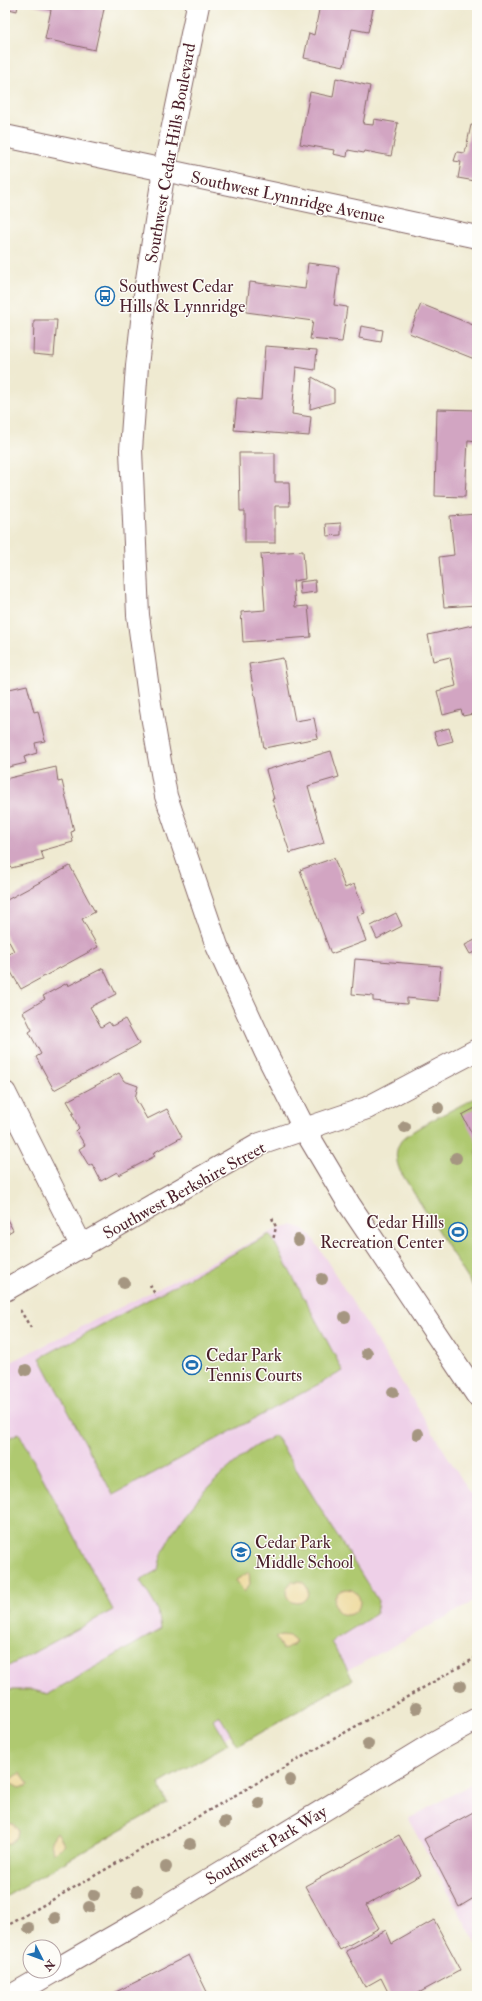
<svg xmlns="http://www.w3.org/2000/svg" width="482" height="2001" viewBox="0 0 482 2001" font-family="'IM FELL Double Pica',serif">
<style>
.built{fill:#eed0e8}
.green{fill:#afc96f;stroke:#7c744d}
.sand{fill:#eeda9e;stroke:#9c7c64}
.building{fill:#d2a5c2}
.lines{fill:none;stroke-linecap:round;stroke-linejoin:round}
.minor-casing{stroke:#846665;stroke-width:24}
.tertiary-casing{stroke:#846665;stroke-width:24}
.secondary-casing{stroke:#846665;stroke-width:24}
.path{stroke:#846665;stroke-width:2.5;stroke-dasharray:3 3;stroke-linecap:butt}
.minor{stroke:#fff;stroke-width:22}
.tertiary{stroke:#fff;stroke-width:22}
.secondary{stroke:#fff;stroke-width:22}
.tree{fill:#a59681}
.labels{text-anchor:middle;stroke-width:3;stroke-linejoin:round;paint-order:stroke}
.street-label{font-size:17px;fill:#4a1f2b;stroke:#fdfcf7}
.poi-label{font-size:17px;fill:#4a1f2b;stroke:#fdfcf7;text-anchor:start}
</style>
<rect width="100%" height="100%" fill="#fdfcf7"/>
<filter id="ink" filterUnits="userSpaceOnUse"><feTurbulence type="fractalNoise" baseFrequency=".025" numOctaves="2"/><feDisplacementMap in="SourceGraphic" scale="8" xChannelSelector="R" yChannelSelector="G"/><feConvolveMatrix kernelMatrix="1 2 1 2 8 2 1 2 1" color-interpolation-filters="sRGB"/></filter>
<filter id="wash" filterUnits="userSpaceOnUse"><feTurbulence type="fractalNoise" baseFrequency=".012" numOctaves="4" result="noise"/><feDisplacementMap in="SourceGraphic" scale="16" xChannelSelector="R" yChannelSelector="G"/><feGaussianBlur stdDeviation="0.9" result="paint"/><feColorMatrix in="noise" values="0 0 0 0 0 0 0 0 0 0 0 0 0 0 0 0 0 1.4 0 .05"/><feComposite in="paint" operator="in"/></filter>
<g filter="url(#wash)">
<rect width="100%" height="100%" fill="#efead1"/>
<!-- built -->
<g class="built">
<polygon points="291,1225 302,1228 311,1235 477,1504 477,1600 5,1858 5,1365 281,1227"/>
<polygon points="477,1781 477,1945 408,1819"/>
</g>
<!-- green -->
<g class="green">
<path d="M477,1097v196l-77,-122c-4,-10 -6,-20 1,-30 8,-11 61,-36 76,-44z"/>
<polygon points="270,1234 343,1371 113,1495 40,1358"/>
<polygon points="19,1433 113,1610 5,1668 5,1440"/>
<path d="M275,1435l103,166 -2,13 -45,28 22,37 -115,67 -19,-31 -6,4 15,25 -69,40 8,19 -162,94v-207h28l15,4 113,-65 -3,-19 -18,-30 18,-10c6,-42 58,-93 90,-118 8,-7 18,-11 27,-17z"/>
</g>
<!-- sand -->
<g class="sand">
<polygon points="305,1535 313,1548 303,1550 292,1543"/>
<polygon points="249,1572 250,1584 244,1592 236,1580"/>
<circle cx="297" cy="1592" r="11"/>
<circle cx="347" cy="1602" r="13"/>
<polygon points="282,1635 289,1636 296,1642 283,1650 275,1637"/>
<polygon points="20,1773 29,1785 19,1788 8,1782"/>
<polygon points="5,1822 13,1824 18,1830 17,1837 9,1844 5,1844"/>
<polygon points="57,1832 65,1845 53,1853 51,1841"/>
</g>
<g id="blocks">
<!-- building -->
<g class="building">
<polygon points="5,5 18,5 17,11 5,8"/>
<polygon points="32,5 86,5 104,9 95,50 45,39 51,10"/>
<polygon points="320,5 374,5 368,32 352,29 344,66 304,58 309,33 314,35"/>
<polygon points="336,78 370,86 363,124 373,125 374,119 398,123 391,156 365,151 364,153 348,150 347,157 333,154 334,150 300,144 310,92 333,97"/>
<polygon points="471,125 477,126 477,173 475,181 458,178 461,162 454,161 457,152 465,153"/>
<polygon points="308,263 339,267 334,305 347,307 342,342 310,339 313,321 246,312 250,282 305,289"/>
<polygon points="421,304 473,325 477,316 477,360 409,333"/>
<polygon points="34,320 57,320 54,356 33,354"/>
<polygon points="361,326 383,330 381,342 359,338"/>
<polygon points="265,346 317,350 315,370 296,367 292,414 311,417 309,436 234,430 237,398 261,400"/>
<polygon points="312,377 334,389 334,402 310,409"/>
<polygon points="437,409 477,410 477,441 468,440 465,497 435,496"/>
<polygon points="239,453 275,453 275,482 289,482 290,506 275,506 275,543 245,543 245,511 240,511"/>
<polygon points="477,514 477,605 444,607 439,557 454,555 450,516"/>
<polygon points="341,523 341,535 327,536 326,524"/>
<polygon points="303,551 305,579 293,581 295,607 308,606 311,637 243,642 241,612 265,610 261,554"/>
<polygon points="315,580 316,592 300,594 299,582"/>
<polygon points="477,624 477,713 463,716 461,710 443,715 437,691 456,686 450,657 433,661 428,635"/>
<polygon points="283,658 295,721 314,718 318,738 264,748 249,664"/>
<polygon points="27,685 34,712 38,711 45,741 35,743 37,753 24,757 26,763 5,768 5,690"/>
<polygon points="449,728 453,741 438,745 434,732"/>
<polygon points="331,751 339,777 308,786 324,843 290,853 272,799 274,799 266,770"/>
<polygon points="56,767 58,782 62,781 74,831 71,832 73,842 41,851 44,860 11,868 5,849 5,779"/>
<polygon points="334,858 345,888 354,884 365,913 357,916 366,941 331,954 300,870"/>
<polygon points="70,866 95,912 82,919 98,947 21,989 5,962 5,956 14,951 5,934 5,901"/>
<polygon points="396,913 402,926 377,939 371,926"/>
<polygon points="477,939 477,951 470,954 465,945"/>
<polygon points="355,959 441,966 438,1001 407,998 407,1004 373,1001 373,996 352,994"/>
<polygon points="103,968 116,994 90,1007 101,1027 109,1022 112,1026 125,1019 139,1044 54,1090 36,1057 41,1054 29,1032 32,1030 23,1012 45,999 43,996 67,983 68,986"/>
<polygon points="119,1073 124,1081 138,1086 135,1098 147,1119 167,1109 182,1137 153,1153 155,1156 119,1175 117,1172 101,1181 92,1164 89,1166 79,1149 85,1145 76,1131 79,1128 72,1114 74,1113 67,1101"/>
<polygon points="477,1107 477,1143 462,1115"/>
<polygon points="5,1216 13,1230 5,1235"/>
<polygon points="477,1810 477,1896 459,1907 424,1839"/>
<polygon points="399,1835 421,1875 366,1905 379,1928 340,1950 305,1886"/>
<polygon points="434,1920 461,1970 413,1996 390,1996 381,1978 365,1987 346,1951 386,1930 392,1944"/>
<polygon points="189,1955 208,1994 207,1996 108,1996"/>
</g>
</g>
</g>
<g filter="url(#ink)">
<use href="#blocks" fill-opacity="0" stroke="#846665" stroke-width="1"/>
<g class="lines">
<!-- minor casing -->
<g class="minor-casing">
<g id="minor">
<polyline points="5,136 477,237"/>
<polyline points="5,1093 82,1247"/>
<polyline points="5,1290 260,1144 367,1108 477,1050"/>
</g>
</g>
<!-- tertiary casing -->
<g class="tertiary-casing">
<g id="tertiary">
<polyline points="54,1971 153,1914 437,1741 477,1719"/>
<polyline points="11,1996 54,1971"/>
</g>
</g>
<!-- secondary casing -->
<g class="secondary-casing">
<polyline id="secondary" points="198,5 164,170 146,286 137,366 131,450 138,615 150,704 166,796 217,946 265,1051 305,1130 349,1204 477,1395"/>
</g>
<!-- path -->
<g class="path">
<polyline points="272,1218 276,1227 273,1240"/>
<polyline points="150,1285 156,1296"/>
<polyline points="20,1310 31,1328"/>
<polyline points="5,1927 477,1657"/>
</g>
<!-- minor -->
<use href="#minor" class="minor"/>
<!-- tertiary -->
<use href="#tertiary" class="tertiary"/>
<!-- secondary -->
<use href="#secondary" class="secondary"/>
</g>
<!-- trees -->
<g class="tree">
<circle cx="438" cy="1108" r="6"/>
<circle cx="405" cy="1127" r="6"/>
<circle cx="456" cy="1158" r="6"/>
<circle cx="298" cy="1240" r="6"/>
<circle cx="322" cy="1279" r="6"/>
<circle cx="124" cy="1283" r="6"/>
<circle cx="345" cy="1317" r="6"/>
<circle cx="367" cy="1353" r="6"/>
<circle cx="26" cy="1370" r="6"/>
<circle cx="393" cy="1392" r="6"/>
<circle cx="418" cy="1434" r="6"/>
<circle cx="460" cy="1686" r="6"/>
<circle cx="416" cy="1708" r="6"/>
<circle cx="368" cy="1744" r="6"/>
<circle cx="290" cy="1780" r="6"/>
<circle cx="259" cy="1803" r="6"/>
<circle cx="225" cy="1822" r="6"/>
<circle cx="190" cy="1844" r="6"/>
<circle cx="166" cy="1867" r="6"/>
<circle cx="137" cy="1891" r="6"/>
<circle cx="94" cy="1895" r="6"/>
<circle cx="89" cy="1907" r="6"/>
<circle cx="55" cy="1918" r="6"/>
<circle cx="29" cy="1928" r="6"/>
</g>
</g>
<!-- icons -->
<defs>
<g id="bus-ring" transform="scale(1)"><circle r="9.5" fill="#fdfcf7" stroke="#1f6fb2" stroke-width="1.5"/><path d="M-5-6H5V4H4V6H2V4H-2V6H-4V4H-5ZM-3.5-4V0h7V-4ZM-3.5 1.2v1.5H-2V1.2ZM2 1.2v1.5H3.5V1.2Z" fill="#1f6fb2"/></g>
<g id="stadium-ring" transform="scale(1)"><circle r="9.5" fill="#fdfcf7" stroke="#1f6fb2" stroke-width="1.5"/><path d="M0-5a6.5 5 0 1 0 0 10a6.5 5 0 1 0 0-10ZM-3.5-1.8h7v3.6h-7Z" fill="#1f6fb2"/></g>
<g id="school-ring" transform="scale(1)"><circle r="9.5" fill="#fdfcf7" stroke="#1f6fb2" stroke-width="1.5"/><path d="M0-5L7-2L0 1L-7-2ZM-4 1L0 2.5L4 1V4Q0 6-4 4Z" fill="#1f6fb2"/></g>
</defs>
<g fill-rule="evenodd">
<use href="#bus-ring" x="105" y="296"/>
<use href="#stadium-ring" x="458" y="1232"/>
<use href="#stadium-ring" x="192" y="1365"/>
<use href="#school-ring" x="241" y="1552"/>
</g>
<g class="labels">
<!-- street labels -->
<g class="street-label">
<text transform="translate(170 153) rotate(-80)" y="6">Southwest Cedar Hills Boulevard</text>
<text transform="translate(288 197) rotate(12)" y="6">Southwest Lynnridge Avenue</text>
<text transform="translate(184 1190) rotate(-29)" y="6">Southwest Berkshire Street</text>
<text transform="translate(266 1845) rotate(-31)" y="6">Southwest Park Way</text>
</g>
<!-- poi labels -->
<g class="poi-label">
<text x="119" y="292">Southwest Cedar<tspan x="119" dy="20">Hills &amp; Lynnridge</tspan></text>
<text x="444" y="1228" text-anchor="end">Cedar Hills<tspan x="444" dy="20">Recreation Center</tspan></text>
<text x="206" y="1361">Cedar Park<tspan x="206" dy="20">Tennis Courts</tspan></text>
<text x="255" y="1548">Cedar Park<tspan x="255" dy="20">Middle School</tspan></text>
</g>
</g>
<!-- margin -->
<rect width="482" height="2001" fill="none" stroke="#fdfcf7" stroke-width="20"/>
<!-- north arrow -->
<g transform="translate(42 1959) rotate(132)"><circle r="19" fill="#fdfcf7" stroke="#b5a4a5"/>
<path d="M0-3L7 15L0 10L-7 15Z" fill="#1f6fb2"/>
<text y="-6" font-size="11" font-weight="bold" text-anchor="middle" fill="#4a1f2b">N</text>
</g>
</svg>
